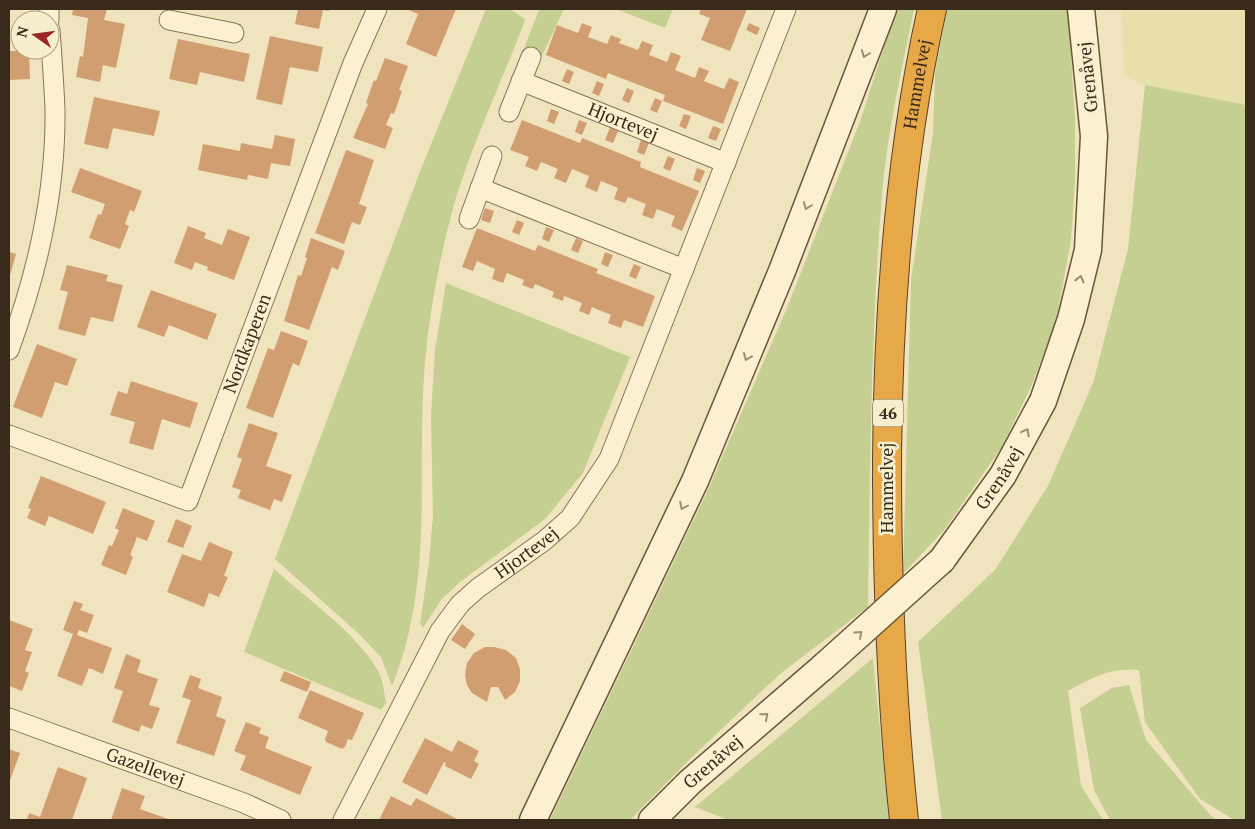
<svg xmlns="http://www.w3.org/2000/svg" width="1255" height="829" viewBox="0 0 1255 829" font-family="'PT Serif',serif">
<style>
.farmland{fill:#e7e0ab}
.green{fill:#c4cf91}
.building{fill:#d19e71}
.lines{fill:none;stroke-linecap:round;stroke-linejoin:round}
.street-casing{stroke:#8a7455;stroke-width:21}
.secondary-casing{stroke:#6b5539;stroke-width:29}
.highway-casing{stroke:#57412a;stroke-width:30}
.street{stroke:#fbf1d1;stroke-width:19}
.secondary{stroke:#fbf1d1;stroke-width:26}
.highway{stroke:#e7a948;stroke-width:28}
.secondary-bridge-casing{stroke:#6b5539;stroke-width:29;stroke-linecap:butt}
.secondary-bridge{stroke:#fbf1d1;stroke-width:26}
.oneway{stroke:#9a8e76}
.labels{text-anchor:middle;stroke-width:5;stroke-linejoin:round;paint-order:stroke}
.shield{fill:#f7eece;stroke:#716651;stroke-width:1}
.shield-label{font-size:16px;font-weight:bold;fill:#382b1b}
.street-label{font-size:18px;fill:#382b1b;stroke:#f7eece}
</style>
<rect width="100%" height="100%" fill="#f0e4be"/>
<!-- farmland -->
<polygon class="farmland" points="1121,9 1246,9 1246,105 1145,85 1124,76"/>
<!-- green -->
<g class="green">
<path d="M486,9h24l15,10 -1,4c-21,55 -46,109 -65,165 -14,45 -27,108 -32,155 -14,117 11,229 -35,343l-11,-29 -22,-23 -84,-75 144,-385z"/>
<polygon points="539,9 564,9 542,56 524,49"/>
<polygon points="616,9 673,9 665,28"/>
<path d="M896,9h18c-12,61 -27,123 -32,186 -11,137 -12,275 -14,412l-87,66 -92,87 -59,60h-80l157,-328 80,-184 74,-189z"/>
<polygon points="947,9 1068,9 1075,118 1075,181 1071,240 1056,321 1031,387 1001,448 945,529 903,574 911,280 933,133 935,73"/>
<path d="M1145,85l101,20v715h-12l-34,-21 -55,-77 -6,-52c-28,-3 -46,7 -71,21l13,95 22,34h-161l-24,-178 77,-72 53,-84 45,-103 35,-134z"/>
<polygon points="446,283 630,357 583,473 545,519 460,582 441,600 423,628 420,624 429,562 433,516 431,415 435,350"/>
<path d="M274,569c31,28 83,65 103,100 6,10 7,23 9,34l-5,7 -137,-58z"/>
<polygon points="873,658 889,820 728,820 695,807"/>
<polygon points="1129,685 1146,740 1211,816 1217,820 1110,820 1094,790 1080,708 1112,688"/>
</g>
<!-- building -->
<g class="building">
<polygon points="73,9 107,9 104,20 125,24 116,68 103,65 100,82 76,77 80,56 83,57 88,18 72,15"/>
<polygon points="298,9 330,9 329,11 323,10 319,29 295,24"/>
<polygon points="406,9 456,9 436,57 406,44 418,14"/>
<polygon points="701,9 747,9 730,51 701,40 710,18 699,14"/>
<polygon points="582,23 592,27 588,37 607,44 611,35 621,39 619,43 638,50 642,41 653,45 649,55 667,62 671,52 681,56 675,70 695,78 699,67 709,71 704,81 724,89 729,78 739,82 723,124 663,101 665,95 608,73 606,79 546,55 557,25 578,33"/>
<polygon points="749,23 760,28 757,35 746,30"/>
<polygon points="270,36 323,47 318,72 290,67 282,105 256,99"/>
<polygon points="178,39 250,54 244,82 200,72 197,85 169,79"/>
<polygon points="9,51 29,51 30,79 9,80"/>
<polygon points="385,58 408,66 399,90 402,91 394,114 391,113 386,125 393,128 385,149 353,138 368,104 366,103 374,80 376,81"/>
<polygon points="567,69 574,72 569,84 562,81"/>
<polygon points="597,81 604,84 599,96 592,93"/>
<polygon points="627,88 634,91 629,103 622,100"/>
<polygon points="94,97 160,111 154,136 113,128 108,149 84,144"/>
<polygon points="655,98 662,101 657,113 650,110"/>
<polygon points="551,109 559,112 554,124 547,121"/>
<polygon points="684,114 691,116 686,129 679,126"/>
<polygon points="522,120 580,143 582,138 641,162 640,167 699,191 682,231 671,226 675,216 657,209 653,219 642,215 646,204 628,197 625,203 614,199 618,188 601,181 597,192 585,187 589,176 572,169 566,183 554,178 558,169 541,162 537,171 525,166 529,157 510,150"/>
<polygon points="579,120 587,123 582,135 575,132"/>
<polygon points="713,126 721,129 716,141 708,138"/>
<polygon points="610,128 618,131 613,143 605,140"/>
<polygon points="275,135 295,139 290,166 271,163 268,179 248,175 247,180 198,170 203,144 240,151 241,143 272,149"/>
<polygon points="641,140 649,143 644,155 637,152"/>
<polygon points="346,150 374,160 359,204 367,207 360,225 352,222 344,244 315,233"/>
<polygon points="668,156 675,159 670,171 663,168"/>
<polygon points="80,168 142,191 134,212 130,210 125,224 129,226 120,249 89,238 98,214 101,215 105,204 71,192"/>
<polygon points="697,168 705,171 700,183 693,180"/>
<polygon points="485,208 494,211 490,223 481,220"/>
<polygon points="517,220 524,223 519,235 512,232"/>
<polygon points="188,226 206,233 204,238 222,245 228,229 250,237 234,280 207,270 208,267 195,262 192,270 174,263"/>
<polygon points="546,227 554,230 549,242 542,239"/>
<polygon points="477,228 535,251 538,245 598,269 596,273 655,296 643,327 624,320 621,328 608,323 611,315 592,307 589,315 579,311 582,303 564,296 563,301 552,297 554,292 535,284 533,289 522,285 524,280 507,273 503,283 492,279 495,269 477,261 473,271 462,267"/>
<polygon points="311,238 345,251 338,270 332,267 309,330 284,321 298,275 301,276 307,258 305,257"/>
<polygon points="576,238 583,241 578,253 571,250"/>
<polygon points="9,252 16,254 9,279"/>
<polygon points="605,252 613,255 608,267 601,264"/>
<polygon points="634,264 641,267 636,279 629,276"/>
<polygon points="67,265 108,275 106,281 123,285 113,322 91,317 85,336 58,329 68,292 60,290"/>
<polygon points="151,290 217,314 207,340 169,325 164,337 137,327"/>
<polygon points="281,331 308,341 299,366 293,363 273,418 246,408 268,348 274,350"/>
<polygon points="37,344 77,359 67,386 55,382 42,418 13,407"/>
<polygon points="131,381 198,403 190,428 162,419 153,450 129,443 135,422 110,415 118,391 127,394"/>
<polygon points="249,423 278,433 266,466 292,475 282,502 274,499 270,510 238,498 241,490 232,487 242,459 237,457"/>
<polygon points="41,476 106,502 93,534 49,516 45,526 27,518 31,509 28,508"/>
<polygon points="123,508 155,521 147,541 137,537 130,555 133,557 126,575 101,565 109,545 112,546 119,530 115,528"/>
<polygon points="176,519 192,526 183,548 167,542"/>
<polygon points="209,542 233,552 224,576 228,577 219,597 209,593 204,607 167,592 182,554 201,561"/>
<polygon points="74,601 83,604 80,610 94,615 87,633 79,630 77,635 112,648 103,674 89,668 82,686 57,676 73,634 63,630"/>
<polygon points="9,620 33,629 25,650 32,652 25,671 29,673 22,691 9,686"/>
<polygon points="462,624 475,634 465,649 451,640"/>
<polygon points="485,647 494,647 506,650 516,658 520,669 520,681 515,692 505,700 498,687 491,687 487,702 472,693 467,685 465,675 467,663 474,653"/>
<polygon points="126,654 141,660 137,672 158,679 149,705 160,708 152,729 141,725 139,732 112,722 123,691 114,688"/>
<polygon points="284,671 311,682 307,692 280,681"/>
<polygon points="190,675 201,679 198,688 222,697 216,716 226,720 214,756 176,743 191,700 182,697"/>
<polygon points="310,690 364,713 352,740 348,739 345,747 342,749 326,742 325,739 328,731 298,718"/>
<polygon points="246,722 261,728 259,733 269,737 265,748 312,767 300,795 240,770 246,756 234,751"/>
<polygon points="425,738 452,752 458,740 479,751 474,761 479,764 471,779 445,766 446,763 444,762 427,795 402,782"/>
<polygon points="9,749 20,753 9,783"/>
<polygon points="58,767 87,778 72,820 27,820 29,813 40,817"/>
<polygon points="122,788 145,796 140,809 171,820 111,820"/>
<polygon points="391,796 411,806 416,798 459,820 379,820"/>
</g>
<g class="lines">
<!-- street casing -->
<g class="street-casing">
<g id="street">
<polyline points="49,9 49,20"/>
<polyline points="169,20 234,33"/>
<path id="s1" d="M521,81l205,82"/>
<polyline points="509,112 531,57"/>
<polyline points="480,188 684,269"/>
<polyline points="469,219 492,156"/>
<path d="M9,350c28,-76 47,-159 46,-240 -1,-26 -3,-53 -5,-80"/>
<path id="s2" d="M9,435l179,66 165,-438 24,-54"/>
<path id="s3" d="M9,718l235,85 37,17"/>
<path id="s4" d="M343,820l97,-189 20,-27 18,-16 66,-47 26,-23 39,-59 177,-450"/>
</g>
</g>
<!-- secondary casing -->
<g class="secondary-casing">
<g id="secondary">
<path id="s5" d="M942,560l61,-85 40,-74 28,-82 17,-69 6,-114 -13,-127"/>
<polyline points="533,820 695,481 782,271 883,9"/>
<path id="s6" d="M652,820l38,-38 133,-115"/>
</g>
</g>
<!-- highway casing -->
<g class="highway-casing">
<g id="highway">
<path id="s7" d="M904,820c-13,-121 -17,-238 -17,-360 1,-151 12,-303 45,-451"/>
</g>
</g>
<!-- street -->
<use href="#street" class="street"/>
<!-- secondary -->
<use href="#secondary" class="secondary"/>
<!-- highway -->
<use href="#highway" class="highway"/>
<!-- secondary-bridge casing -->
<g class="secondary-bridge-casing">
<polyline id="secondary-bridge" points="823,667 942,560"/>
</g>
<!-- secondary-bridge -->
<use href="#secondary-bridge" class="secondary-bridge"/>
</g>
<!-- one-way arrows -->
<defs><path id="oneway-chevron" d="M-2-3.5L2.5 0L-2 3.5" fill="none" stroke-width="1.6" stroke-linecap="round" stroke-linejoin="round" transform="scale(1.25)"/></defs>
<g class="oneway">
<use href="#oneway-chevron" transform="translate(865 54) rotate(111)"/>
<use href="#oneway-chevron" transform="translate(807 206) rotate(111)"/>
<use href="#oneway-chevron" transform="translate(1080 279) rotate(-76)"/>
<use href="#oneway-chevron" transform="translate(747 357) rotate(113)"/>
<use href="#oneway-chevron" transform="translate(1026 432) rotate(-62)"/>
<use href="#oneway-chevron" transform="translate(683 506) rotate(116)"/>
<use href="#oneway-chevron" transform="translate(859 634) rotate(-42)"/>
<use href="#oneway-chevron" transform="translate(765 716) rotate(-41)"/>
</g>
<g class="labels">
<!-- shield labels -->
<rect class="shield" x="873" y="399.5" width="30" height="27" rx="4"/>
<g class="shield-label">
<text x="888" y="419">46</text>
</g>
<!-- street labels -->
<g class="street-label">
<text transform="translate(1088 77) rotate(-96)" y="6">Grenåvej</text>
<text dy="6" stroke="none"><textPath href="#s7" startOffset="738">Hammelvej</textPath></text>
<text dy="6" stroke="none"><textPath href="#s1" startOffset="110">Hjortevej</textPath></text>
<text dy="6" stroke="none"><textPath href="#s2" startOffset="359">Nordkaperen</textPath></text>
<text dy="6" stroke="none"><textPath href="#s5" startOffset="100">Grenåvej</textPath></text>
<text transform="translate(887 488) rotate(-90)" y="6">Hammelvej</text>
<text dy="6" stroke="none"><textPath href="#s4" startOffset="330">Hjortevej</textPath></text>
<text dy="6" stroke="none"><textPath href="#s6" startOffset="84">Grenåvej</textPath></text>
<text dy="6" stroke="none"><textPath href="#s3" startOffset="145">Gazellevej</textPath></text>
</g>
</g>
<!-- border -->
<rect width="1255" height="829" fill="none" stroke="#382b1b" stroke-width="20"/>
<!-- north arrow -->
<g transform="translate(35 35) rotate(284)"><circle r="24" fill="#f7eece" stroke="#aba086"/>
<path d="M0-4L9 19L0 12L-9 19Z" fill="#9c2722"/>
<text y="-8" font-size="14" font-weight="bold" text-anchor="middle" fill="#382b1b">N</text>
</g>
</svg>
